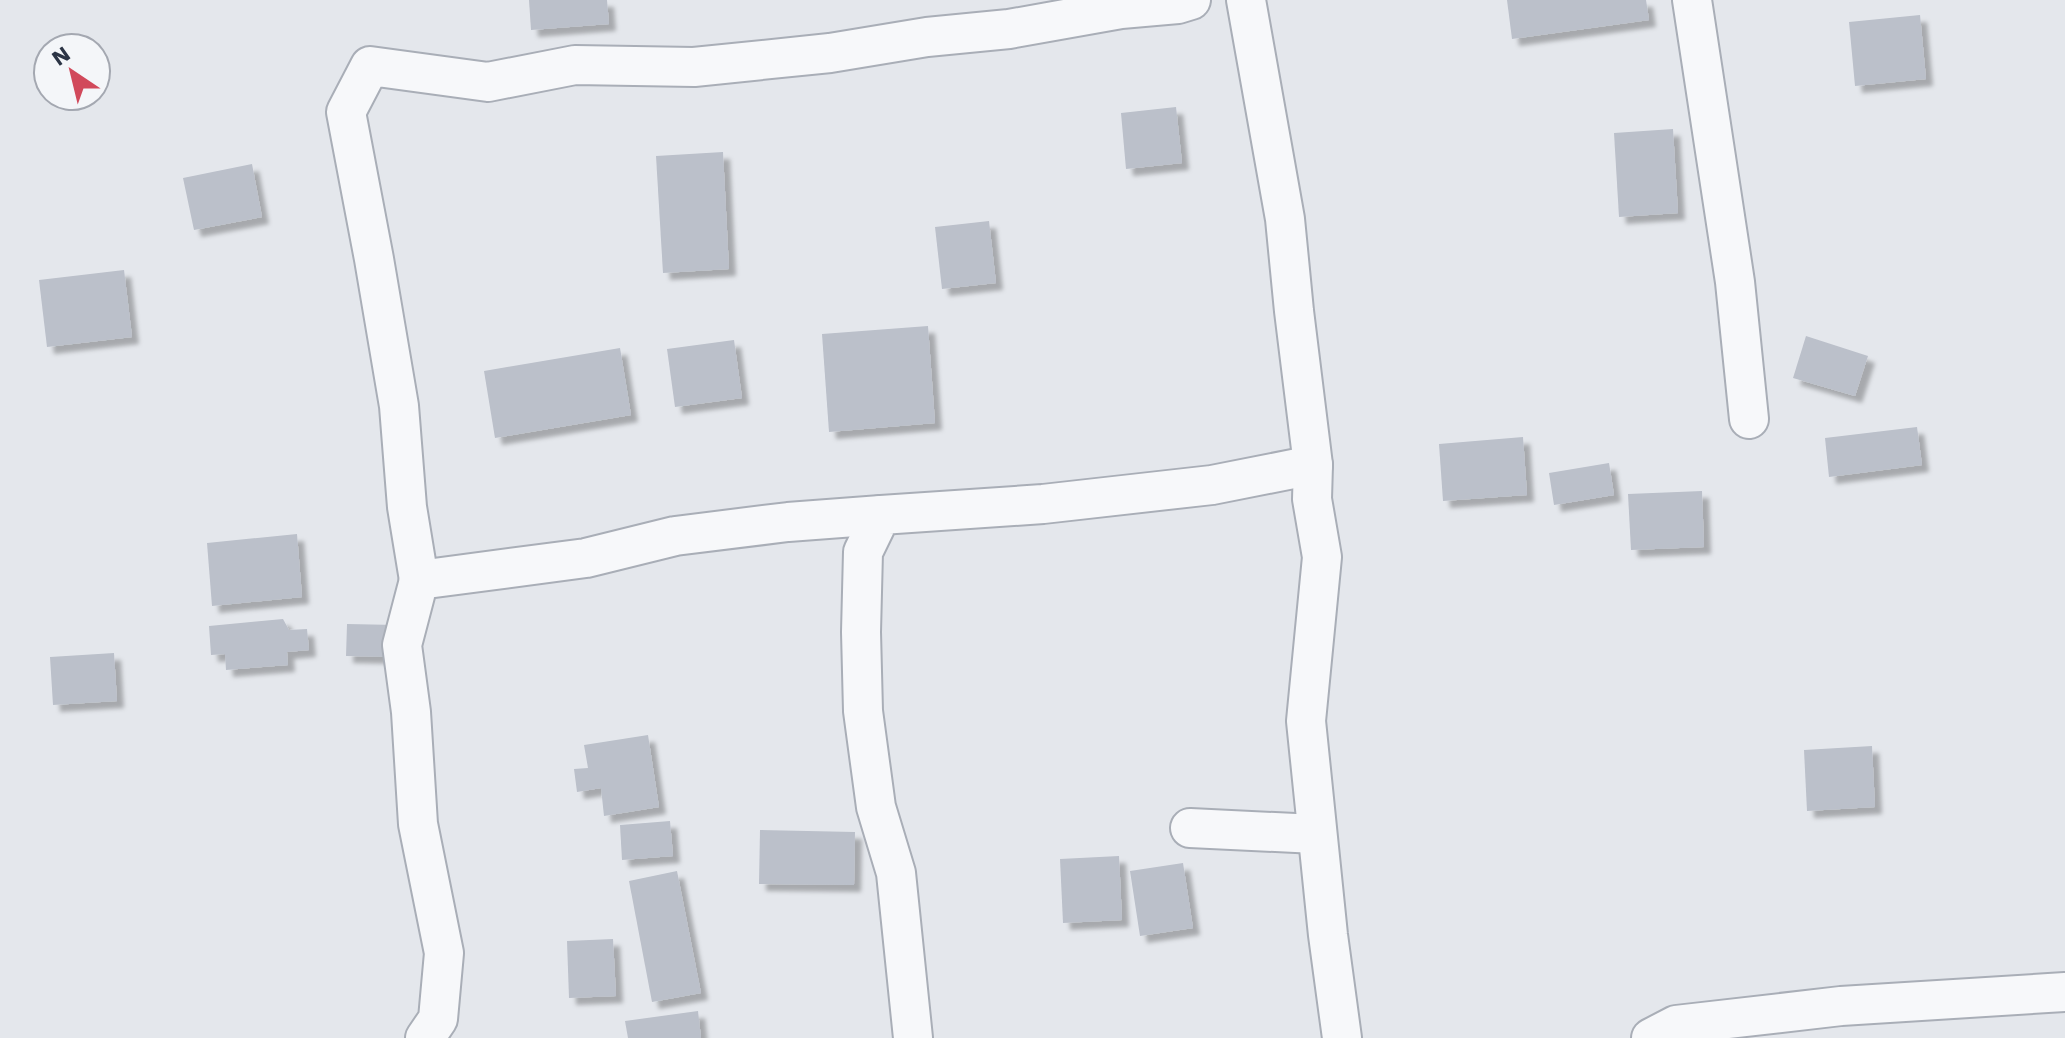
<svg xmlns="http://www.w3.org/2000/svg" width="2065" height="1038" viewBox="0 0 2065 1038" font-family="'Work Sans',sans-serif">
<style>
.building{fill:#bbc0ca;filter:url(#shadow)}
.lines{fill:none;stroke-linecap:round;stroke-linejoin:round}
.minor-casing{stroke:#a9aeb7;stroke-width:42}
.minor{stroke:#f7f8fa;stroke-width:38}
</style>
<defs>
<filter id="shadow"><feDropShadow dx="7" dy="7" stdDeviation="2" flood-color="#0004"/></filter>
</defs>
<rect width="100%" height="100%" fill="#e4e7ec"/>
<!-- building -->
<g class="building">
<polygon points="529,0 607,0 609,24 531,30"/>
<polygon points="1507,0 1646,0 1649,20 1512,39"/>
<polygon points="1920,15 1926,79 1855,86 1849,22"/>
<polygon points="1176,107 1182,163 1126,169 1121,113"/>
<polygon points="1673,129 1678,213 1619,217 1614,133"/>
<polygon points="723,152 729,269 663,273 656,156"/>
<polygon points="252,164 262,217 194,230 183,178"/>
<polygon points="989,221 996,283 942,289 935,227"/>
<polygon points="124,270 132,337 47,347 39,280"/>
<polygon points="928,326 935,423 829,432 822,334"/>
<polygon points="1806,336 1868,356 1855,396 1793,378"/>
<polygon points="734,340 742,398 675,407 667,349"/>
<polygon points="620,348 631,415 495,438 484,371"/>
<polygon points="1917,427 1922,465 1829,477 1825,438"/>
<polygon points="1523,437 1527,495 1443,501 1439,444"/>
<polygon points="1609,463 1614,495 1554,505 1549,473"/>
<polygon points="1702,491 1704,547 1631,550 1628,494"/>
<polygon points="297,534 302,597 212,606 207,543"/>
<polygon points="283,619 289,630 307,629 309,650 287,652 288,665 226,670 225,654 211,655 209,626"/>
<polygon points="347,624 397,625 396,657 346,656"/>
<polygon points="114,653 117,701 53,705 50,657"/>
<polygon points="648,735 659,807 604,816 601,788 577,792 574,769 588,768 584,745"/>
<polygon points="1872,746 1875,807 1807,811 1804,750"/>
<polygon points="670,821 673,856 622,860 620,825"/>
<polygon points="760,830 855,832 854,885 759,884"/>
<polygon points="1119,856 1122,920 1063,923 1060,859"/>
<polygon points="1183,863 1193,928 1140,936 1130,871"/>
<polygon points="677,871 701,993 652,1002 629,881"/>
<polygon points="613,939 616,996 569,998 567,941"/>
<polygon points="698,1011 701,1038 628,1038 625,1021"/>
</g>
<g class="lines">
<!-- minor casing -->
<g class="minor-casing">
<g id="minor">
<polyline points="1246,0 1285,219 1294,311 1313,465 1312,499 1322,557 1306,721 1328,935 1342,1038"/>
<polyline points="1692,0 1735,282 1749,419"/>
<polyline points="419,580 407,507 399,406 374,259 346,112 370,66 488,82 575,65 694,67 830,53 927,37 1009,29 1121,9 1178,4 1191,0"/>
<polyline points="1190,828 1316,834"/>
<polyline points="425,1038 438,1019 444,953 418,824 411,712 402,645 419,580 586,558 675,536 788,522 881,515"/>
<polyline points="913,1038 896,873 876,807 863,711 861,632 863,552 881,515 1043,504 1212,485 1313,465"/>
<polyline points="1651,1038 1676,1025 1841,1006 2065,992"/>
</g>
</g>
<!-- minor -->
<use href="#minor" class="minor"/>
</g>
<!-- north arrow -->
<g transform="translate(72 72) rotate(325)"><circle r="38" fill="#f4f6f9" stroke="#a4a8b1" stroke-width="2"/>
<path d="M0-6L14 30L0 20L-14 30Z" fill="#d1495b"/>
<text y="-12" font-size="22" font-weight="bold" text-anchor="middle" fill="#2b3445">N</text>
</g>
</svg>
